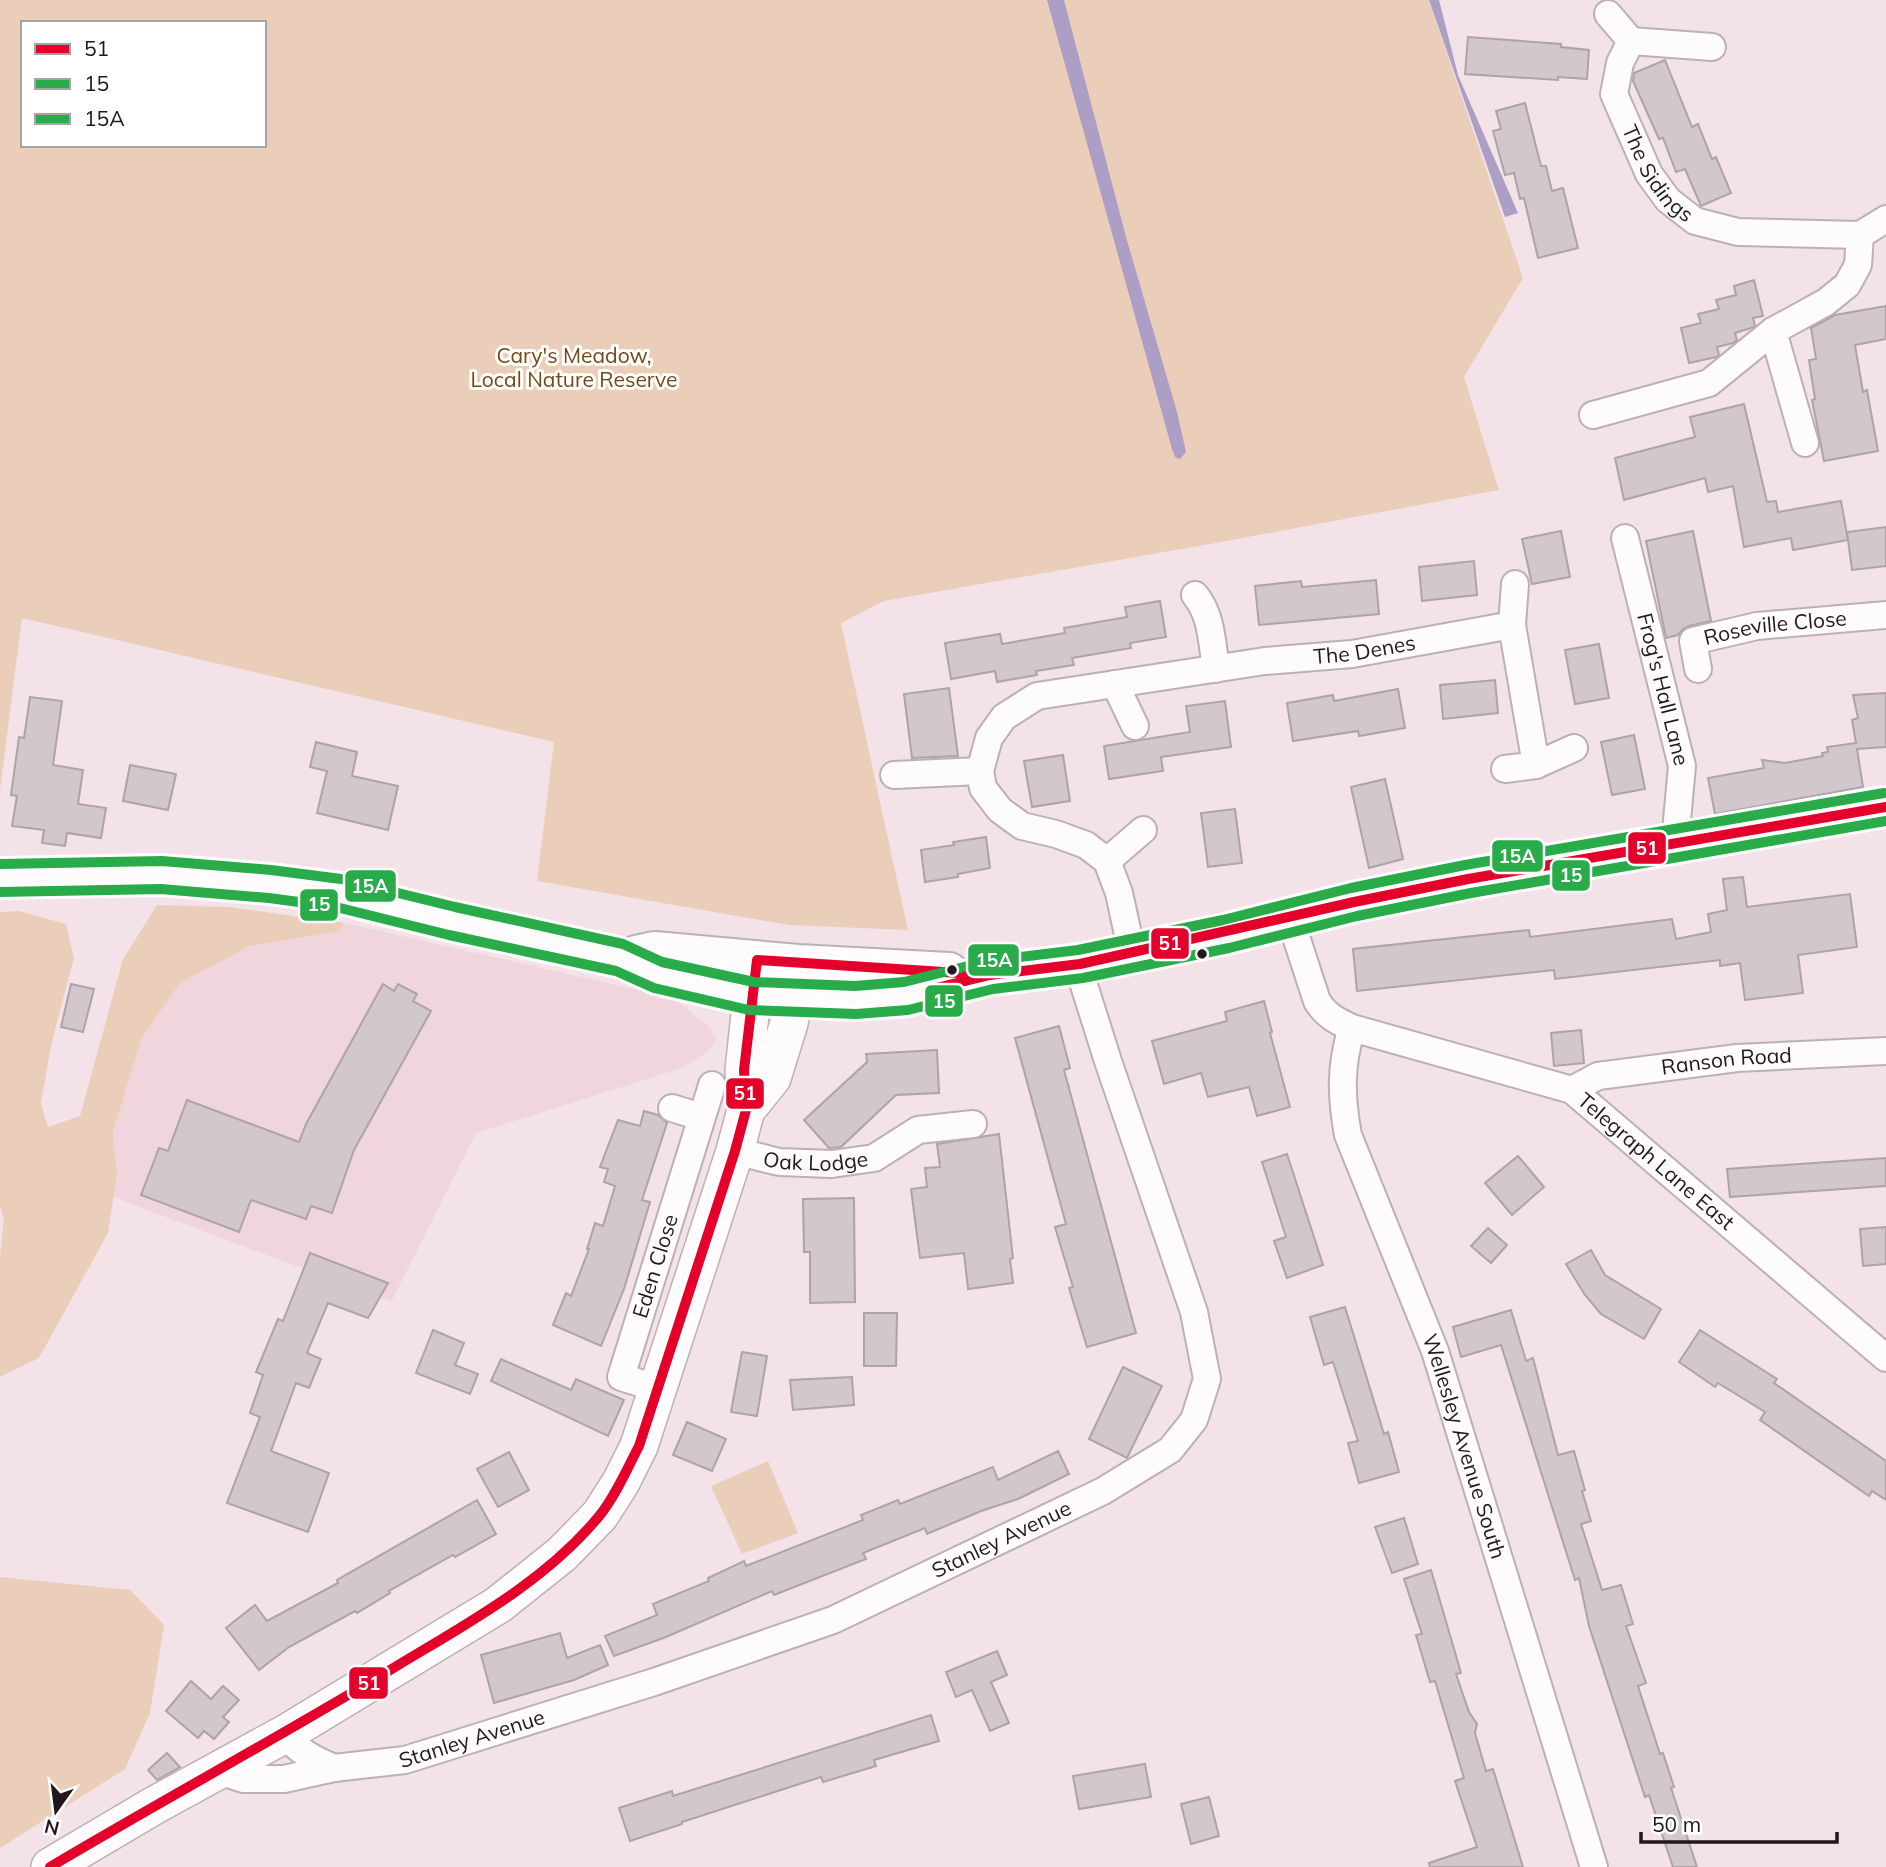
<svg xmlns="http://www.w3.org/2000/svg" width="1886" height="1867" viewBox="0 0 1886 1867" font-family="Mulish,sans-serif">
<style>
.built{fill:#f0d5dc}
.green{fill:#ebceba;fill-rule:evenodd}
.water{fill:#ac9ec5}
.building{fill:#d1c7cc;stroke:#ada3a8;stroke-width:2}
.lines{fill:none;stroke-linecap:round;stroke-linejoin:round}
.street-casing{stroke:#bdb0b4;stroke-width:30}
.secondary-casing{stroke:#bdb0b4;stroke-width:40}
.primary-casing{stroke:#bdb0b4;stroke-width:42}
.street{stroke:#fdfbfc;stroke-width:26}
.secondary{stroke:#fdfbfc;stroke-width:37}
.primary{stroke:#fdfbfc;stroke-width:38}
.bus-1-casing{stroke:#fff;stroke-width:16}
.bus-2-casing{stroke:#fff;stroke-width:16}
.bus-3-casing{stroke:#fff;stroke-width:16}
.bus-1{stroke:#e4002b;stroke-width:10}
.bus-2{stroke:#29ab4a;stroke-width:10}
.bus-3{stroke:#29ab4a;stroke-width:10}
.bus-dot{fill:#22181b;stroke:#fff;stroke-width:2.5}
.labels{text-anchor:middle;stroke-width:6;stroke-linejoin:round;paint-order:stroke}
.street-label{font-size:21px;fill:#22181b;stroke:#fff}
.park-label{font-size:21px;fill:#754814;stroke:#fff}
.line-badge{stroke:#fff;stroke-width:2.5}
.badge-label{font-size:19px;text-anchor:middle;font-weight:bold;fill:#fff}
</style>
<rect width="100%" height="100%" fill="#f3e3e8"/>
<!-- built -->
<polygon class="built" points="345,923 673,998 707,1025 717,1039 706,1053 682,1068 476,1133 391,1302 113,1197 117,1174 113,1134 142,1037 180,982 250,946 337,932"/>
<!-- green -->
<g class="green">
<path d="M0,0h1429l94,278 -59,99 35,113 -283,53 -332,58 -43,22 67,307 -119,-5 -252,-44 17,-139 -532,-124 -22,172zM23,23h241v122h-241z"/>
<polygon points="157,905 228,907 345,923 337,932 250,946 180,983 142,1037 113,1133 117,1174 108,1233 39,1358 0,1377 0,1256 4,1218 0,1207 0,912 19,911 66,924 74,958 52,1041 41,1103 48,1127 80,1116 123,959"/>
<polygon points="768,1461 798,1533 742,1554 711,1486"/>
<polygon points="0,1577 130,1590 164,1625 150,1713 125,1769 0,1848"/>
</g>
<!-- water -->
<g class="water">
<polygon points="1047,0 1064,0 1126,237 1177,412 1186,452 1180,459 1175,457 1172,449"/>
<polygon points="1429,0 1439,0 1458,75 1518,213 1505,217"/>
</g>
<!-- building -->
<g class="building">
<polygon points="1468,37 1561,44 1561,47 1589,50 1587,79 1558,77 1558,80 1465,74"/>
<polygon points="1665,60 1692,127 1698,124 1712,159 1716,157 1731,193 1701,206 1685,169 1676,172 1663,138 1659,139 1633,81 1634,73"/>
<polygon points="1525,103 1541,166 1546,166 1552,191 1563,188 1578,248 1538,258 1524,198 1520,199 1514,173 1505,175 1493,131 1501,129 1496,111"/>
<polygon points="1754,280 1763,316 1753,318 1755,326 1751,328 1735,333 1737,340 1733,343 1717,347 1719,355 1716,357 1689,363 1681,328 1701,323 1698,314 1719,309 1716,300 1736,295 1734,286"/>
<polygon points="1886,306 1886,339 1855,345 1863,392 1867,390 1878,451 1824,461 1812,400 1815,399 1809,360 1816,359 1811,328 1835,315"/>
<polygon points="1744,404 1767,502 1776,501 1778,512 1841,501 1848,540 1793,550 1791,538 1744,547 1733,486 1708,492 1705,478 1624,500 1615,458 1695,437 1690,417"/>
<polygon points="1886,527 1886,566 1852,570 1847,532"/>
<polygon points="1561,531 1570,577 1532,584 1522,539"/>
<polygon points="1693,531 1711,621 1689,626 1683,629 1678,635 1666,638 1646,541"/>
<polygon points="1474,561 1477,595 1422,601 1419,567"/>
<polygon points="1376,580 1379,614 1259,625 1255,586 1301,581 1302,587"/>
<polygon points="1160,601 1166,637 1130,643 1131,648 1072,658 1074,665 1036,671 1037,675 997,682 995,671 951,679 945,643 1000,634 1002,644 1065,633 1064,628 1127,617 1125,607"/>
<polygon points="1599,644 1609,698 1575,704 1565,650"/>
<polygon points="1495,680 1498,713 1443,719 1440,685"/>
<polygon points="949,688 958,756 912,758 904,694"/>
<polygon points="1398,689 1405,728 1359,736 1358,731 1293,741 1287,703 1333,695 1334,701"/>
<polygon points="1886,693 1886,747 1857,749 1863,787 1715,814 1708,778 1764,768 1762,760 1785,763 1823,756 1822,753 1828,752 1827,747 1856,743 1852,720 1858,718 1853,695"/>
<polygon points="30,697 62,701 53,765 83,770 78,804 106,808 101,838 67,833 65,846 42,843 44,830 12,826 17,796 11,795 19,737 24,738"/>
<polygon points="1225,701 1231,747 1161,757 1163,771 1109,779 1104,746 1190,732 1186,706"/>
<polygon points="1634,735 1645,789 1612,795 1601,742"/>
<polygon points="316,742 357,752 352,776 398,786 388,830 317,813 327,771 310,767"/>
<polygon points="1063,755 1070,801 1032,807 1024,761"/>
<polygon points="130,765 176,774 168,810 123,801"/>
<polygon points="1385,779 1403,859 1369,868 1351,787"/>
<polygon points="1235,809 1242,863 1208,867 1201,813"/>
<polygon points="986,837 990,868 958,874 958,877 925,882 921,850 954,845 953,842"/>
<polygon points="1743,877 1747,907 1850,894 1857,947 1798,955 1803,993 1745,1000 1740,963 1720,966 1720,960 1555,979 1554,970 1357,991 1353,949 1529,930 1530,937 1672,919 1676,939 1711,932 1708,914 1727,910 1723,879"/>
<polygon points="71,984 94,989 83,1032 61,1027"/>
<polygon points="383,984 394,991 398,984 417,994 413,1001 431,1011 354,1150 332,1213 311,1206 306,1219 251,1200 239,1232 141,1195 159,1148 168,1151 187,1100 299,1142 306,1124"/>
<polygon points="1264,1001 1272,1032 1270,1033 1290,1107 1257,1116 1249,1087 1208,1097 1201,1073 1164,1084 1152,1041 1227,1021 1225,1012"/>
<polygon points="1059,1026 1070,1068 1064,1070 1136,1333 1087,1347 1069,1288 1073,1287 1055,1227 1066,1224 1015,1038"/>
<polygon points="1581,1030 1584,1063 1554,1066 1551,1033"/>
<polygon points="937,1050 939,1093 896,1095 841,1147 829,1148 804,1120 867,1062 866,1054"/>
<polygon points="644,1111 658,1115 667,1123 642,1200 650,1202 624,1289 601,1346 553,1325 566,1293 571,1296 589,1249 587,1249 595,1223 603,1226 615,1186 604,1182 608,1169 600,1167 618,1120 640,1126"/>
<polygon points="999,1134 1013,1258 1010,1259 1013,1283 968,1289 964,1253 920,1258 911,1189 927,1187 925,1168 940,1167 937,1144"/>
<polygon points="1287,1154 1323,1265 1287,1278 1274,1241 1286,1237 1262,1162"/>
<polygon points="1518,1156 1544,1187 1512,1215 1485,1183"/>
<polygon points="1886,1158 1886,1186 1730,1197 1727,1169"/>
<polygon points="854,1198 855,1302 810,1303 810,1252 804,1252 803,1199"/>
<polygon points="1886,1227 1886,1264 1863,1266 1860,1229"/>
<polygon points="1488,1228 1507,1245 1491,1263 1471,1246"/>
<polygon points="1591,1250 1605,1275 1661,1309 1644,1339 1601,1314 1585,1295 1566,1264"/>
<polygon points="310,1253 388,1283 368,1318 328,1303 307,1353 321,1359 309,1388 296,1383 271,1451 329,1473 308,1532 227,1503 260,1417 250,1413 263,1375 256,1372 278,1319 283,1321"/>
<polygon points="1345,1307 1384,1434 1388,1432 1399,1472 1359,1483 1348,1443 1358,1441 1333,1362 1324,1365 1310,1317"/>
<polygon points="1511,1310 1526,1361 1533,1358 1558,1455 1574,1451 1585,1490 1582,1491 1591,1521 1581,1524 1602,1590 1621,1585 1633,1624 1626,1626 1646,1683 1638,1686 1660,1754 1663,1753 1674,1787 1671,1788 1697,1867 1673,1867 1649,1795 1645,1797 1589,1626 1579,1578 1575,1580 1501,1345 1461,1357 1453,1327"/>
<polygon points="864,1313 897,1313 896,1366 864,1366"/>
<polygon points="433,1330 464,1343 455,1365 478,1374 470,1394 416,1373"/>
<polygon points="1700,1330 1777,1379 1774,1383 1886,1461 1886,1500 1872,1491 1869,1496 1760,1420 1765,1412 1718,1383 1715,1387 1679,1362"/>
<polygon points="742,1352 767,1356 757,1416 731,1412"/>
<polygon points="501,1359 571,1390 576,1379 624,1400 608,1436 491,1381"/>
<polygon points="1123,1367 1162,1386 1127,1458 1089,1439"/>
<polygon points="852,1377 854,1405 793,1410 790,1380"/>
<polygon points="687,1422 726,1439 712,1471 673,1455"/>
<polygon points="1058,1451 1069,1474 1018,1499 981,1511 927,1534 925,1528 863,1553 866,1559 774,1595 772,1591 666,1637 614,1656 605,1636 657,1615 653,1604 709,1581 708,1578 744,1561 746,1566 863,1520 861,1515 898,1500 900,1504 993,1467 998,1480"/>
<polygon points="509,1452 529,1490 498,1507 477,1469"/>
<polygon points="477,1500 496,1534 455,1557 453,1555 389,1591 390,1593 357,1613 355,1611 289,1647 259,1670 226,1628 255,1605 267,1621 338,1583 337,1580"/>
<polygon points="1404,1518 1418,1564 1392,1573 1375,1527"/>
<polygon points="1431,1570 1461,1673 1456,1674 1469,1712 1477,1724 1475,1733 1486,1771 1493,1769 1523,1867 1430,1867 1429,1863 1477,1847 1455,1781 1464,1778 1435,1681 1430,1682 1416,1635 1422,1634 1404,1579"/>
<polygon points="560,1633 567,1658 600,1645 608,1665 574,1680 494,1703 481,1655"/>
<polygon points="997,1651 1007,1675 991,1682 1009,1723 990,1731 972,1690 956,1697 946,1672"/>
<polygon points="191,1681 211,1699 223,1686 239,1700 223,1717 229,1722 214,1739 204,1731 198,1738 166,1711"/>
<polygon points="931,1715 939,1741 874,1760 876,1766 823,1782 821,1777 682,1822 682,1824 630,1841 619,1808 672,1791 673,1796"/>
<polygon points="167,1753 180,1767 157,1780 148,1770"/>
<polygon points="1145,1764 1151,1797 1079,1809 1073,1776"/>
<polygon points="1209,1797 1219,1836 1191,1844 1181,1804"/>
</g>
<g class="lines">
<!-- street casing -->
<g class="street-casing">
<g id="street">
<polyline points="1608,14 1631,41"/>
<path id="s1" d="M1712,47l-81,-6 -11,22 -6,31 35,80 19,26 27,21 43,11 122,3 26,-16"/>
<polyline points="1773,331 1805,443"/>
<polyline points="1593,415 1709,383 1773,331 1826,302 1847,285 1858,265 1860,235"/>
<path id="s2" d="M1625,538l57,228 -7,76"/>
<path d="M1195,595c17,20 17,49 21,74"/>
<polyline points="1512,625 1515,584"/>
<path id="s3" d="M1698,669l-5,-28 64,-15 129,-11"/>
<polyline points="1115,684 1135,726"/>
<polyline points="1536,765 1574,748"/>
<polyline points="894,775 980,771"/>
<polyline points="1107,861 1143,830"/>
<path id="s4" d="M1290,918l27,83c9,15 20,20 35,27l220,62 314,268"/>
<path id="s5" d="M1132,953l-13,-60 -12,-32 -21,-16 -30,-11 -34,-8 -22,-16 -17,-22 -3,-17 9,-33 15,-21 33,-21 228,-35 87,-7 160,-29 24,140 -31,4"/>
<path id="s6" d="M1352,1028c-12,37 -11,69 -4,107l87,216 159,516"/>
<path id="s7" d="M1572,1090l26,-14 139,-18 149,-7"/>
<polyline points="672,1108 701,1117"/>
<path id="s8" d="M735,1151l44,11 53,2 42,-6 44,-28 55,-6"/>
<path id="s9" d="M659,1389l-38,-12 91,-292"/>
<path d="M285,1734c13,18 29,25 49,34"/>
<path id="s10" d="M219,1771l24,8h41l50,-11 71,-8 249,-78 179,-62 270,-129 67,-41 24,-30 13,-41 -13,-67 -86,-251 -25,-79 -3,-18"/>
</g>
</g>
<!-- secondary casing -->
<g class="secondary-casing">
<g id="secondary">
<polyline points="746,1110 772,1078 789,1023 793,999"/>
<polyline points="50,1867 155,1805 285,1734 498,1605 562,1554 600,1515 621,1482 639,1446 735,1151 746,1110 744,1070 752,996"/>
</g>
</g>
<!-- primary casing -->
<g class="primary-casing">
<g id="primary">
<polyline points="0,878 161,875 270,884 339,893 452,921 620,958 658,975 752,996 793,999 855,1000 906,996 990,975 1080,964 1226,934 1354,902 1468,879 1886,807"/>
<polyline points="636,955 654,951 798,964 949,972"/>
</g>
</g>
<!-- street -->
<use href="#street" class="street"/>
<!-- secondary -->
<use href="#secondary" class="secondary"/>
<!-- primary -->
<use href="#primary" class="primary"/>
<!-- bus-1 casing -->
<g class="bus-1-casing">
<g id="bus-1">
<polyline points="932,989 990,975 1080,964 1354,902 1468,879 1886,807"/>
<path d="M50,1867c116,-69 235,-133 350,-203 70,-42 147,-84 200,-149 16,-20 27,-46 39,-69l96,-295 11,-41 -2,-40 13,-110 233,15"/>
</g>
</g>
<!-- bus-2 casing -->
<g class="bus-2-casing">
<polyline id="bus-2" points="0,892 161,889 269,898 336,907 449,935 616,971 654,988 749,1010 856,1014 908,1010 993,989 1083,978 1229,948 1357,916 1471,893 1886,821"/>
</g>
<!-- bus-3 casing -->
<g class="bus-3-casing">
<polyline id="bus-3" points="0,864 162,861 271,870 341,879 455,907 623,944 662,962 754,982 855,986 904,982 988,961 1078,950 1223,920 1351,888 1465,865 1884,793"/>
</g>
<!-- bus-1 -->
<use href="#bus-1" class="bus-1"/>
<!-- bus-2 -->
<use href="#bus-2" class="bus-2"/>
<!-- bus-3 -->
<use href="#bus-3" class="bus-3"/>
</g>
<!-- markers -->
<g class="bus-dot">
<circle cx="1202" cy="954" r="6"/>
<circle cx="952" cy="970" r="6"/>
</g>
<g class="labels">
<!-- street labels -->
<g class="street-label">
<text dy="7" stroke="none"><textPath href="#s1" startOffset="229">The Sidings</textPath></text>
<text dy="7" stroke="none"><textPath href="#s3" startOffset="112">Roseville Close</textPath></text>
<text dy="7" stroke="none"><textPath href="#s5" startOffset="691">The Denes</textPath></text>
<text dy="7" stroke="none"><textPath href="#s2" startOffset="156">Frog's Hall Lane</textPath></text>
<text dy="7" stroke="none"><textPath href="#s7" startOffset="159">Ranson Road</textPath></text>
<text dy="7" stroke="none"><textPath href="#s8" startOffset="82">Oak Lodge</textPath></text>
<text dy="7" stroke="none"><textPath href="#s4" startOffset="471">Telegraph Lane East</textPath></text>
<text dy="7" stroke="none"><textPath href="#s9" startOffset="156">Eden Close</textPath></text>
<text dy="7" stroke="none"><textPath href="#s6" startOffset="441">Wellesley Avenue South</textPath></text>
<text dy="7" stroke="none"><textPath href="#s10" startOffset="826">Stanley Avenue</textPath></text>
<text dy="7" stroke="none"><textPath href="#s10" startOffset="259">Stanley Avenue</textPath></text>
</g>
<!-- park labels -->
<g class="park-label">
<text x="574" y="363">Cary's Meadow,<tspan x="574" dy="24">Local Nature Reserve</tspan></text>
</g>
</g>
<g class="line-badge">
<rect x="1627" y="831" width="40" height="34" rx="7" fill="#e4002b"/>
<rect x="1491" y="839" width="53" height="34" rx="7" fill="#29ab4a"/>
<rect x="1551" y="859" width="40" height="33" rx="7" fill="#29ab4a"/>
<rect x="344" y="869" width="53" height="34" rx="7" fill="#29ab4a"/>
<rect x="299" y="888" width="40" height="34" rx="7" fill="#29ab4a"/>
<rect x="1150" y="927" width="40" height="33" rx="7" fill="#e4002b"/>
<rect x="967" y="943" width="53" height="34" rx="7" fill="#29ab4a"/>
<rect x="924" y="984" width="40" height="34" rx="7" fill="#29ab4a"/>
<rect x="725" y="1077" width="40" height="33" rx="7" fill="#e4002b"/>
<rect x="348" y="1666" width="41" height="34" rx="7" fill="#e4002b"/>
</g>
<g class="badge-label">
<text x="1647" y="855">51</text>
<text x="1517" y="863">15A</text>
<text x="1571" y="882">15</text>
<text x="370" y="893">15A</text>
<text x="319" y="911">15</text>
<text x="1170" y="950">51</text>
<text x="994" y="967">15A</text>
<text x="944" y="1008">15</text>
<text x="745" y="1100">51</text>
<text x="369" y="1690">51</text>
</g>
<!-- legend -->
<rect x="21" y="21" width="245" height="126" fill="#ffffff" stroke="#a7a3a4" stroke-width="2"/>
<rect x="35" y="44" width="35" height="10" fill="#e4002b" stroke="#a7a3a4" stroke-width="2"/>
<text x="84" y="56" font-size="21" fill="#22181b">51</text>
<rect x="35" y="79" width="35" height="10" fill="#29ab4a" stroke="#a7a3a4" stroke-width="2"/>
<text x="84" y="91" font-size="21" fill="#22181b">15</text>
<rect x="35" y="114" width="35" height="10" fill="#29ab4a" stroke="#a7a3a4" stroke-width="2"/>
<text x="84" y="126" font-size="21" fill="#22181b">15A</text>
<!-- north arrow -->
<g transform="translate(56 1811) rotate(194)" stroke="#ffffff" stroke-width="5" paint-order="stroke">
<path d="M0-5L12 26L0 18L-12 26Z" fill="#22181b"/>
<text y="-10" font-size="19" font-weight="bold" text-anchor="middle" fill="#22181b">N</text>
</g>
<!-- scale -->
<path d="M1641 1832v10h196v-10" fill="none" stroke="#22181b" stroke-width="3.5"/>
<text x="1652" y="1832" font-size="21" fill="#22181b" stroke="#ffffff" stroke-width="5" paint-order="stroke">50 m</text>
</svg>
